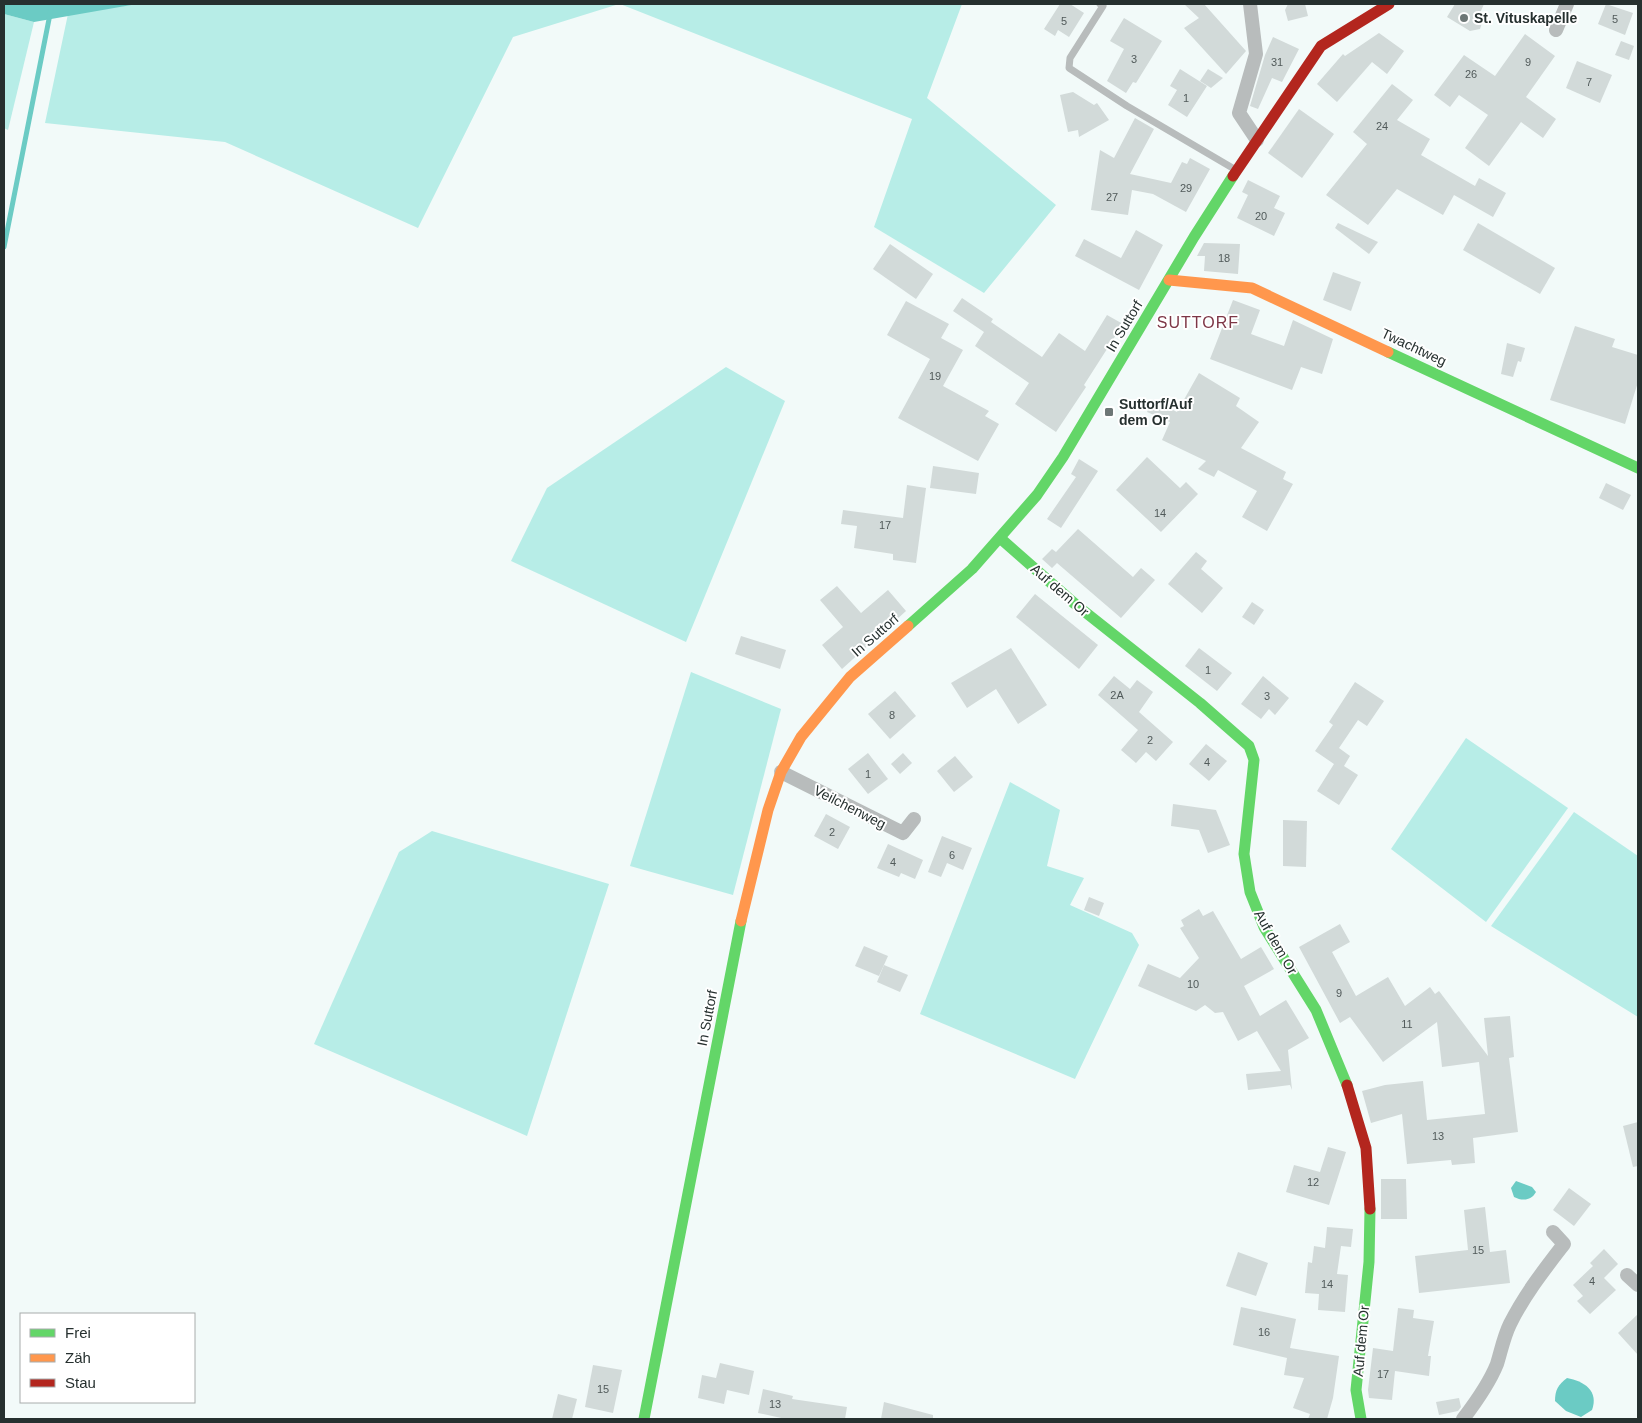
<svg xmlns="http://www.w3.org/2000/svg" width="1642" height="1423" viewBox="0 0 1642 1423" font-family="Helvetica,sans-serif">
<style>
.green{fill:#b7ede7}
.water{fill:#6bcbc4}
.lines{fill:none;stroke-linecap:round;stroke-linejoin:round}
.stream{stroke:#6bcbc4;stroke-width:5}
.building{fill:#d2dad9}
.lane{stroke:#b8bcbc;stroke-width:7}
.street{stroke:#b8bcbc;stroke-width:14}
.fast{stroke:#63d668;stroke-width:11}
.slow{stroke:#ff974d;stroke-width:11}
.jam{stroke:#b3261e;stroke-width:11}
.poi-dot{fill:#6d7776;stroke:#fff;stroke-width:2}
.labels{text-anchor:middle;stroke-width:4;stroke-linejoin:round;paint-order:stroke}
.number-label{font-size:11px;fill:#515a5a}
.poi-label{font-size:14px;font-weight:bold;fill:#26302f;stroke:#fff;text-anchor:start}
.street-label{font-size:14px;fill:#26302f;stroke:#fff}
.quarter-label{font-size:16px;letter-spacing:1px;fill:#7d3646;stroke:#fff}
</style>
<rect width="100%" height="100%" fill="#f2faf9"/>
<!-- green -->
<g class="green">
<polygon points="137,4 619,4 513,37 418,228 225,142 45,123 68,14"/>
<polygon points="620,4 962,4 927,98 1056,205 984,293 874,227 912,119"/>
<polygon points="4,14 34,22 8,130 4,128"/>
<polygon points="726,367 785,401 686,642 511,561 547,488"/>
<polygon points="691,672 781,709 733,895 630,866"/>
<polygon points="1466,738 1568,808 1486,922 1391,849"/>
<polygon points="1010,782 1060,810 1047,866 1084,878 1070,905 1132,933 1139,945 1075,1079 920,1014"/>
<polygon points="1574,812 1638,856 1638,1017 1491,926"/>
<polygon points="432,831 609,884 527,1136 314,1044 399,852"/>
</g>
<!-- water -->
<g class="water">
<polygon points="4,4 137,4 34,22 4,14"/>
<path d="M1516,1181l16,6 4,5c-5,9 -14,9 -22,5l-3,-9z"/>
<path d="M1567,1378c17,3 32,13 25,32l-11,7 -15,-6 -11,-10c0,-11 3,-16 12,-23z"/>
</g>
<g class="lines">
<!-- stream -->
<polyline class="stream" points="4,247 52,4"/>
</g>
<!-- building -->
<g class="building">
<polygon points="1060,4 1070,4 1084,13 1069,37 1058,30 1055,36 1044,29"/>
<polygon points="1184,4 1204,4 1246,51 1226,74 1184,28 1199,18"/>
<polygon points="1288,4 1305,4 1308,16 1288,21 1285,10"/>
<polygon points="1455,4 1484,4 1480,13 1482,23 1480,29 1470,31 1447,17"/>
<polygon points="1606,4 1633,13 1625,35 1598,24"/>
<polygon points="1124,18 1162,41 1136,83 1133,82 1126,93 1107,81 1124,49 1110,41"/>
<polygon points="1379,33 1404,51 1387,74 1372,62 1337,102 1317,84 1343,54 1345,56"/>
<polygon points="1525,34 1555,56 1526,97 1556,119 1543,138 1521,122 1489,166 1465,148 1488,115 1459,95 1450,107 1434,95 1464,55 1495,76"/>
<polygon points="1273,37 1299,49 1282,82 1272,78 1258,109 1250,106 1265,55"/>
<polygon points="1621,41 1634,46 1629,60 1615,55"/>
<polygon points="1577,61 1612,75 1600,103 1566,88"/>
<polygon points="1180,69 1207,86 1187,117 1168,105 1177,90 1170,86"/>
<polygon points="1208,69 1223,78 1211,88 1200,81"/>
<polygon points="1392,84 1413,100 1397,120 1430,139 1421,155 1475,186 1479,178 1506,193 1493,217 1454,195 1443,215 1397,189 1368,225 1326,195 1367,144 1353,132"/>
<polygon points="1073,92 1094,105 1097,103 1109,120 1079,137 1078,130 1068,132 1060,95"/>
<polygon points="1299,109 1334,134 1302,178 1268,153"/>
<polygon points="1135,118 1154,129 1130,174 1171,183 1182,162 1187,164 1190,158 1210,169 1186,212 1153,194 1132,190 1128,215 1091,210 1100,150 1114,158"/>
<polygon points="1248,180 1280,196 1274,208 1285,213 1274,236 1237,218 1248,195 1242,192"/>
<polygon points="1338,223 1378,242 1369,254 1335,228"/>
<polygon points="1478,223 1555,268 1540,294 1463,250"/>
<polygon points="1136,230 1163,245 1139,290 1075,256 1084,239 1121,258"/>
<polygon points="1204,243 1240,244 1238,274 1204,271 1205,256 1197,256"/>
<polygon points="890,244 933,274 916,299 873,269"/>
<polygon points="1333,272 1361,282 1351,311 1323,300"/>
<polygon points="962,298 993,319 991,322 1042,357 1059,333 1085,351 1107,315 1123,324 1084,385 1086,387 1056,432 1015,404 1029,383 975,346 984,332 953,311"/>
<polygon points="1233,300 1260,310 1251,334 1284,346 1293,320 1333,339 1322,374 1301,367 1292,390 1210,359"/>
<polygon points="906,301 949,324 941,338 963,350 943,386 989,411 985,416 999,424 978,461 898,418 930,359 887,335"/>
<polygon points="1575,326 1615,339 1612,347 1638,355 1638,382 1625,424 1550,400"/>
<polygon points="1507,343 1525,348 1521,362 1518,361 1513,377 1501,374"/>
<polygon points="1199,373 1240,398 1236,406 1259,422 1241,448 1286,472 1283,479 1293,484 1267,531 1242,517 1257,491 1218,470 1214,477 1198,469 1206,461 1162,440 1170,422 1147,412 1153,400 1177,412"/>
<polygon points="1147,457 1180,488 1186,482 1198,494 1161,532 1116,490"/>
<polygon points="1079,459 1098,471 1061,528 1047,519 1076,477 1071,474"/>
<polygon points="933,466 979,473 976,494 930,488"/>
<polygon points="1606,483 1631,495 1623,510 1599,498"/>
<polygon points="907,485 926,488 916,563 893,560 893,554 854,548 857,526 841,524 843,510 903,518"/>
<polygon points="1078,529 1133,577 1141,568 1155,580 1121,618 1057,563 1052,568 1042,559 1052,549 1056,552"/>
<polygon points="1196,552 1207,561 1201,569 1223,588 1202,613 1168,584"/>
<polygon points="837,586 861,613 888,590 906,611 842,669 822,645 843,627 820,600"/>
<polygon points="1035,594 1098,645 1079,669 1016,617"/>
<polygon points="1252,602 1264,610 1254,625 1242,617"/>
<polygon points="741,636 786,650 780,669 735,654"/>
<polygon points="1011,648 1047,705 1018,724 996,689 967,708 951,683"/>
<polygon points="1199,648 1232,673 1217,691 1185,666"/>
<polygon points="1114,676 1130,689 1137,680 1153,692 1139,712 1173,742 1156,761 1146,752 1136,763 1121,750 1138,730 1098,695"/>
<polygon points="1263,676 1289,698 1275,715 1269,709 1261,719 1241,704"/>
<polygon points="1355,682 1384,701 1367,726 1358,720 1339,748 1350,756 1344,766 1358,775 1339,805 1317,791 1334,764 1315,751 1333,725 1329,722"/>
<polygon points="895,691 916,716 890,739 868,714"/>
<polygon points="1206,744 1227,761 1209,781 1189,764"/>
<polygon points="868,753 888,779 868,794 848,769"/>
<polygon points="903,753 912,763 900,774 891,764"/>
<polygon points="955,756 973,777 954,792 937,771"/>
<polygon points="1173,804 1216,810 1230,845 1208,853 1199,830 1171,826"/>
<polygon points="826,814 850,827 838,849 814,836"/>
<polygon points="1283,820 1307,821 1306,867 1283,866"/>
<polygon points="942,836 972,848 963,870 947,863 941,877 928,872"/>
<polygon points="888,844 923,860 915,879 901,873 899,877 877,868"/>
<polygon points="1089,897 1104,903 1099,916 1084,910"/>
<polygon points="1199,909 1203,916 1213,911 1241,959 1261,947 1274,969 1244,986 1260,1016 1286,1000 1309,1038 1288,1050 1292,1090 1290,1085 1248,1090 1246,1074 1281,1071 1257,1031 1238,1041 1223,1012 1215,1013 1205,1005 1196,1011 1138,986 1148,964 1180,978 1199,958 1180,928 1184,926 1181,920"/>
<polygon points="1340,924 1350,942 1332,952 1356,996 1388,977 1405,1006 1430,987 1435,994 1439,991 1488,1056 1484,1018 1510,1016 1514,1057 1509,1058 1518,1132 1473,1138 1475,1163 1452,1165 1451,1160 1407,1164 1402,1114 1371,1123 1362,1091 1385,1085 1423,1081 1427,1120 1485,1114 1479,1062 1442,1067 1437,1022 1383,1062 1350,1017 1340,1023 1299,947"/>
<polygon points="864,946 888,956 879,976 855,966"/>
<polygon points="884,965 908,975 900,992 877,982"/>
<polygon points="1638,1122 1638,1166 1633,1167 1623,1126"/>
<polygon points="1328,1147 1346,1152 1329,1205 1286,1192 1294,1165 1320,1172"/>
<polygon points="1381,1179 1406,1179 1407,1219 1381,1219"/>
<polygon points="1569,1188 1591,1204 1574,1226 1553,1210"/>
<polygon points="1485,1207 1490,1252 1506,1250 1510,1283 1419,1293 1415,1256 1468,1250 1464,1210"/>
<polygon points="1327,1227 1353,1229 1351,1247 1341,1246 1337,1274 1348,1275 1345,1312 1318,1310 1319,1294 1305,1293 1308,1262 1312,1263 1314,1246 1325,1248"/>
<polygon points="1604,1249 1618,1264 1604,1278 1616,1290 1590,1314 1577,1301 1583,1296 1573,1285 1593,1266 1590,1263"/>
<polygon points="1238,1252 1268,1263 1256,1296 1226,1286"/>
<polygon points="1241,1307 1296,1319 1290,1348 1339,1356 1333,1398 1327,1419 1308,1419 1310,1414 1293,1408 1304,1378 1284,1375 1287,1358 1233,1345"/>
<polygon points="1398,1308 1414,1310 1413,1318 1434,1321 1428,1356 1431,1356 1429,1376 1395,1371 1392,1400 1369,1398 1368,1390 1373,1348 1393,1351"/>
<polygon points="1638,1314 1638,1355 1618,1333"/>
<polygon points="720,1363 754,1371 749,1395 727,1390 724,1404 698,1398 702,1375 716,1378"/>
<polygon points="593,1365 622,1370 613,1413 585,1407"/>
<polygon points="763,1389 793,1396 792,1399 847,1407 845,1419 786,1419 758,1413"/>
<polygon points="558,1394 577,1399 572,1419 552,1419"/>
<polygon points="1459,1398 1461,1407 1458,1411 1439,1415 1436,1402"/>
<polygon points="884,1402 933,1415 933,1419 881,1419"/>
</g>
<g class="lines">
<!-- lane -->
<polyline class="lane" points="1100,4 1103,6 1070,58 1069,68 1127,106 1236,170"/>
<!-- street -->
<g class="street">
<polyline points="1250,4 1256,54 1239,113 1257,140"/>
<polyline points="1556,30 1567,4"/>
<polyline points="781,772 903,833 914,819"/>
<polyline points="1627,1275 1638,1285"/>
<path d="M1463,1419c13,-17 26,-35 34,-55 4,-13 7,-28 13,-40 15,-30 34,-54 54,-80l-11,-12"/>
</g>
<!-- fast -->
<g class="fast">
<polyline points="1388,352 1638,468"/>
<polyline points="1000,538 1075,604 1200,703 1249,746 1254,760 1244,854 1250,892 1264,927 1316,1010 1347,1085"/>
<polyline points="908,626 972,569 1037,495 1063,457 1194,237 1233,176"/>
<polyline points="644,1419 741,921"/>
<polyline points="1361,1419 1356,1390 1369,1262 1370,1209"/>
</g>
<!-- slow -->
<g class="slow">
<polyline points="1169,280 1252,288 1388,352"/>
<polyline points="741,921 768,810 781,772 801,737 850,677 908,626"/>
</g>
<!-- jam -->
<g class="jam">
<polyline points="1233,176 1321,46 1389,4"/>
<polyline points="1347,1085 1366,1148 1370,1209"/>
</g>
</g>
<!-- markers -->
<g class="poi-dot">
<circle cx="1464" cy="18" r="5"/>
<rect x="1104" y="407" width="10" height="10" rx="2.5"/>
</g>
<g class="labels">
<!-- number labels -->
<g class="number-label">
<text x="1615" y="23">5</text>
<text x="1064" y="25">5</text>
<text x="1134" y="63">3</text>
<text x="1277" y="66">31</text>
<text x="1528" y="66">9</text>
<text x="1471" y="78">26</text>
<text x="1589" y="86">7</text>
<text x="1186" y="102">1</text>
<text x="1382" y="130">24</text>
<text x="1186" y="192">29</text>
<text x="1112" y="201">27</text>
<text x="1261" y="220">20</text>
<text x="1224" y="262">18</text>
<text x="935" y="380">19</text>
<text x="1160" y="517">14</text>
<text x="885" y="529">17</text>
<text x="1208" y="674">1</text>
<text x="1117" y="699">2A</text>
<text x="1267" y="700">3</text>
<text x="892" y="719">8</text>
<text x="1150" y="744">2</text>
<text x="1207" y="766">4</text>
<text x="868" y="778">1</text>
<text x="832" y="836">2</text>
<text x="952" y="859">6</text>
<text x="893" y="866">4</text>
<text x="1193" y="988">10</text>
<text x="1339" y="997">9</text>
<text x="1407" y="1028">11</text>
<text x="1438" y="1140">13</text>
<text x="1313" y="1186">12</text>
<text x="1478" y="1254">15</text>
<text x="1592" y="1285">4</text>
<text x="1327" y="1288">14</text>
<text x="1264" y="1336">16</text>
<text x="1383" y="1378">17</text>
<text x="603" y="1393">15</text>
<text x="775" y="1408">13</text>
</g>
<!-- poi labels -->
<g class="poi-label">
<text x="1474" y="23">St. Vituskapelle</text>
<text x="1119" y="409">Suttorf/Auf<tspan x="1119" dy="16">dem Or</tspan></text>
</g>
<!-- street labels -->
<g class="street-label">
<text transform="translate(1124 326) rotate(-59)" y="5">In Suttorf</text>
<text transform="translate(1414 347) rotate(25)" y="5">Twachtweg</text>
<text transform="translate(1060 590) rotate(41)" y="5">Auf dem Or</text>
<text transform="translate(875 635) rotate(-41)" y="5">In Suttorf</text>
<text transform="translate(850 807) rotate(27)" y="5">Veilchenweg</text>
<text transform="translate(1276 942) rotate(60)" y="5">Auf dem Or</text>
<text transform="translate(707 1018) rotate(-79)" y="5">In Suttorf</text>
<text transform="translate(1361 1341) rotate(-85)" y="5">Auf dem Or</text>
</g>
<!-- quarter labels -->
<g class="quarter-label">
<text x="1198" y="328">SUTTORF</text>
</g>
</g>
<!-- border -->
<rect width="1642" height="1423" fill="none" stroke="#26302f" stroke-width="10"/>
<!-- legend -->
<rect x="20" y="1313" width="175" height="90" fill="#ffffff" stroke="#a8acac"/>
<rect x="30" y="1329" width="25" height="8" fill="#63d668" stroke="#a8acac"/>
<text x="65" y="1338" font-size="15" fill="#26302f">Frei</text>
<rect x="30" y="1354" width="25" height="8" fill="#ff974d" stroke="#a8acac"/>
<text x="65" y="1363" font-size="15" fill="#26302f">Zäh</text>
<rect x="30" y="1379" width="25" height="8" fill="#b3261e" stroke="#a8acac"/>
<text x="65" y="1388" font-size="15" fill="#26302f">Stau</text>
</svg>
